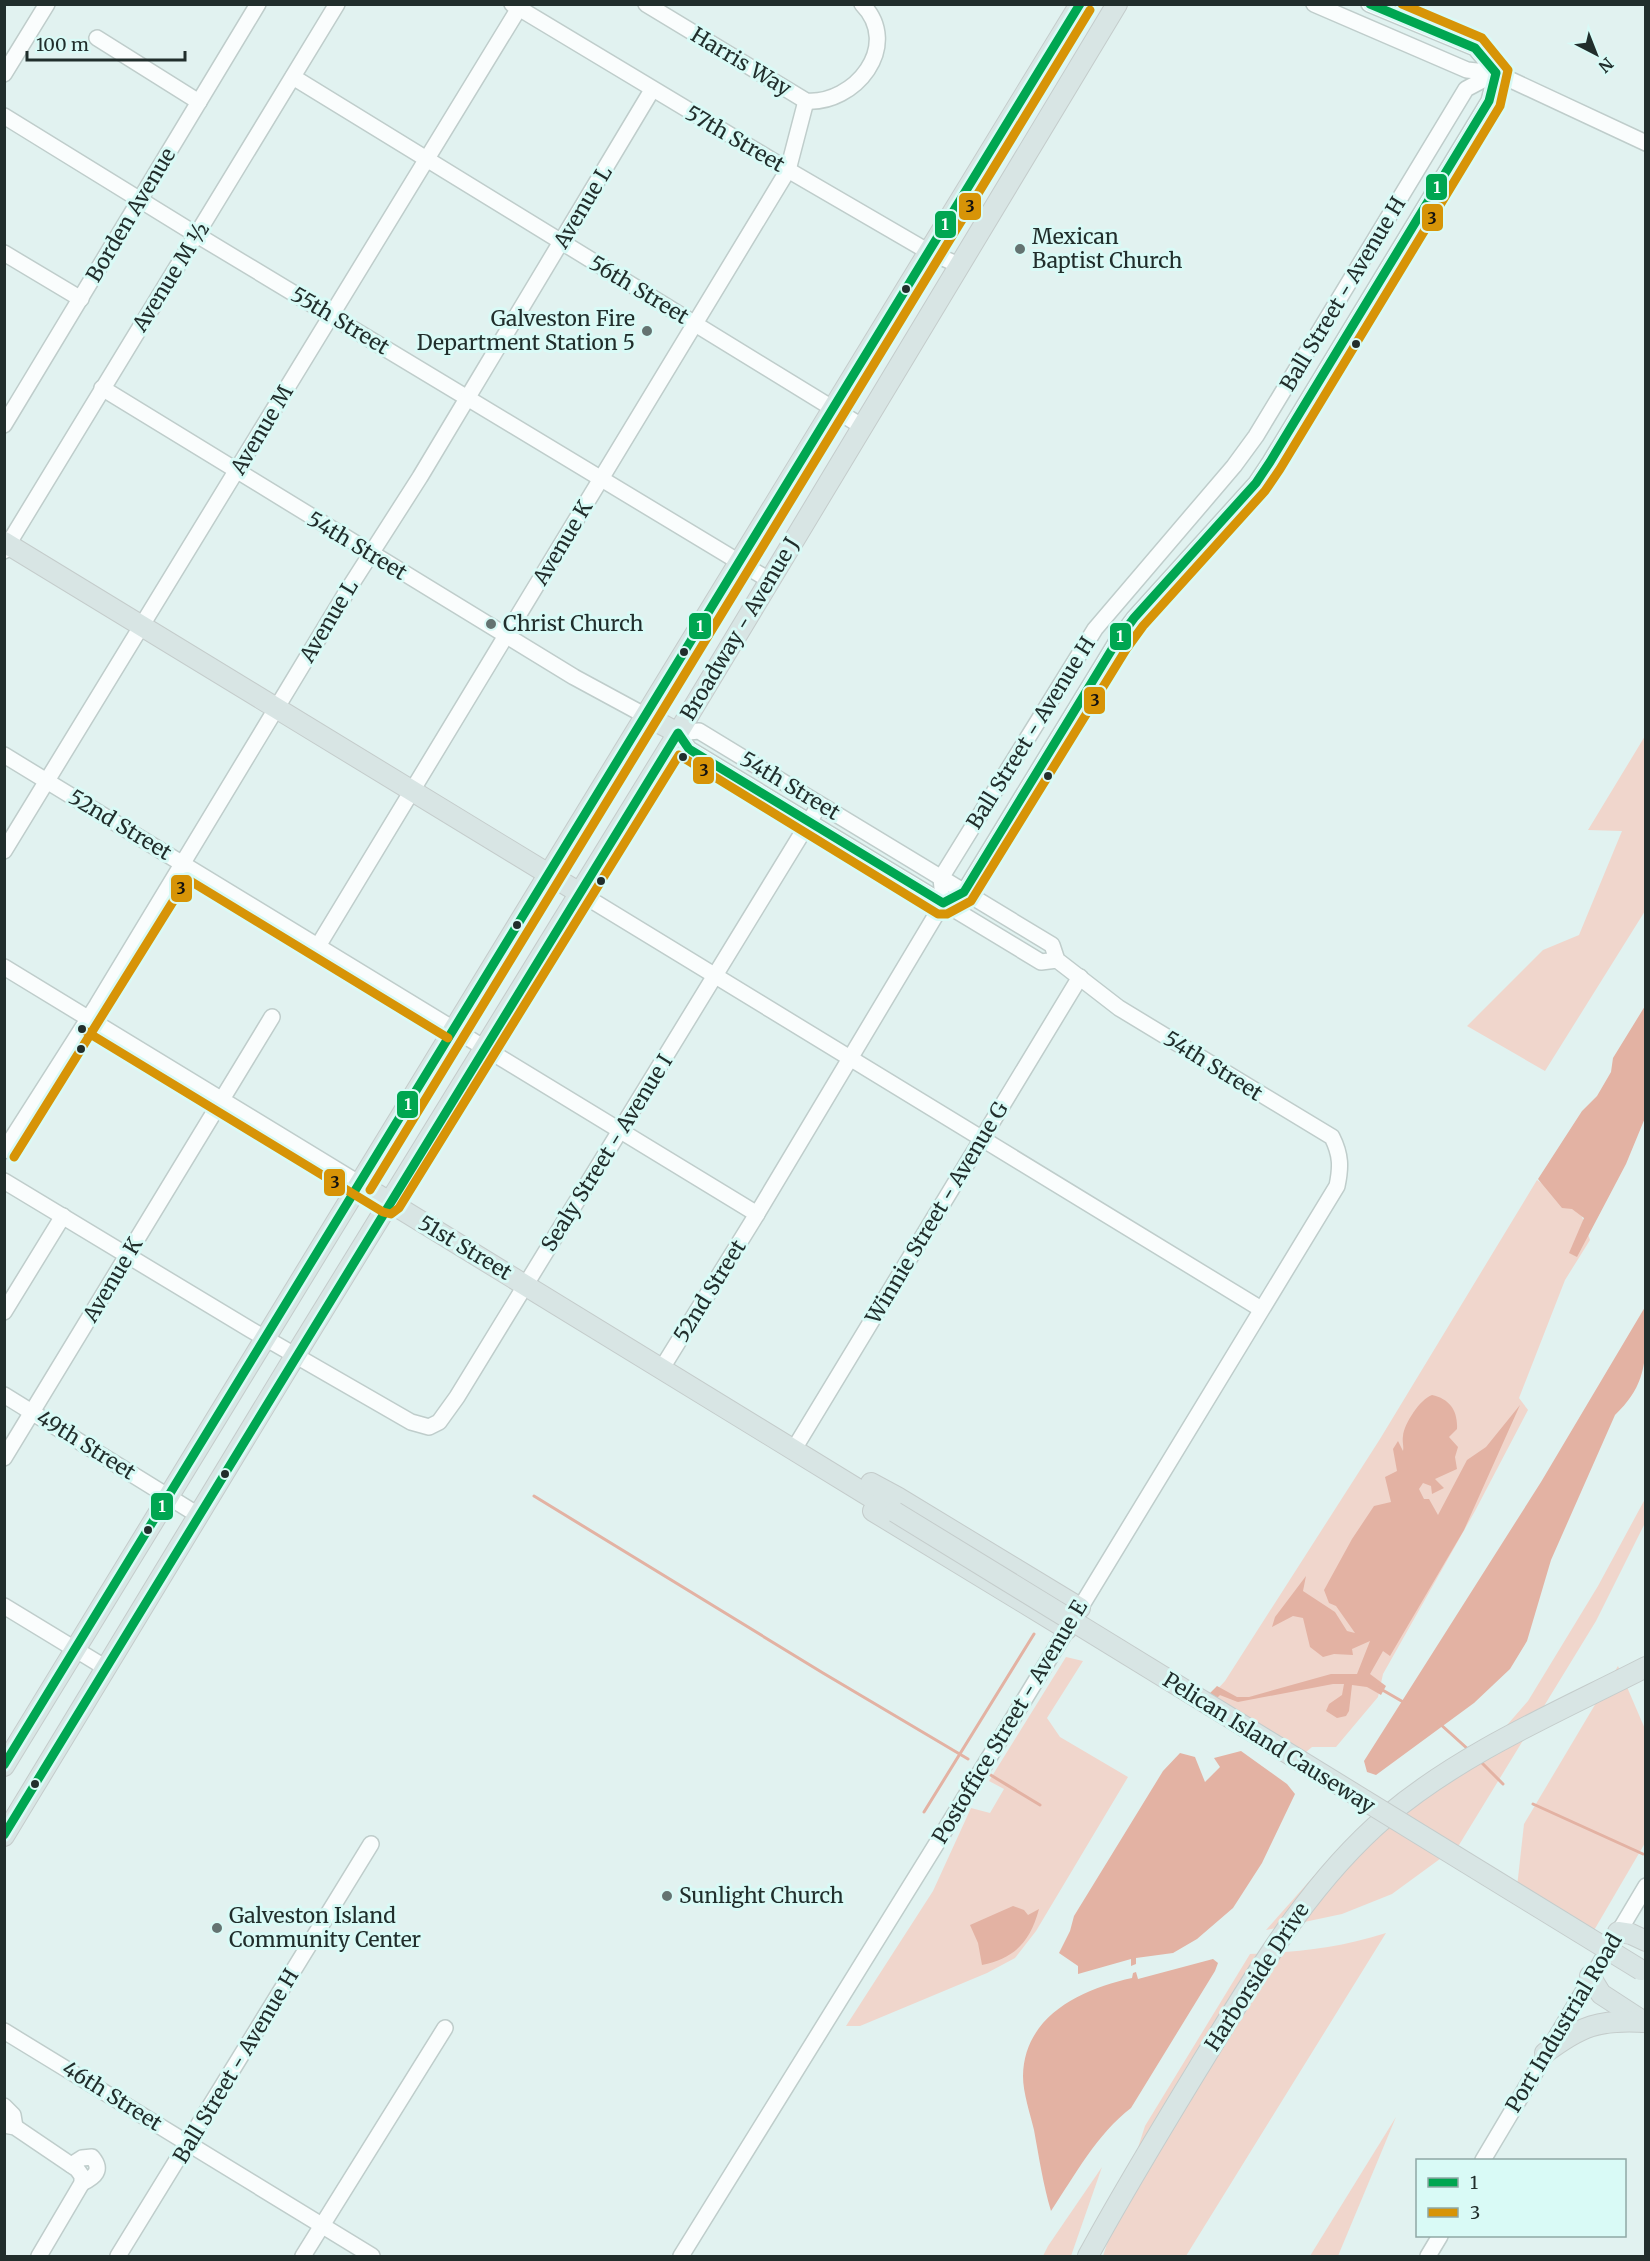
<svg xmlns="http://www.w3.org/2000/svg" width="1650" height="2261" viewBox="0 0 1650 2261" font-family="Merriweather,serif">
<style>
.green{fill:#f0d6cc}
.water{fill:#e3b2a3}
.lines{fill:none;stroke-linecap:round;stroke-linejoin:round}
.stream{stroke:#e3b2a3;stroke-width:3}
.minor-casing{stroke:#bfcdcb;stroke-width:18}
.major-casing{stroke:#c4cccb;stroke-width:22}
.minor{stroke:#fafdfd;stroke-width:15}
.major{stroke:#d8e5e4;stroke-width:20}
.major-bridge-casing{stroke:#c4cccb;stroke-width:22;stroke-linecap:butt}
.major-bridge{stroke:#d8e5e4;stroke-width:20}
.bus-1-casing{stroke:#d9faf6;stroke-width:14}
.bus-2-casing{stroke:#d9faf6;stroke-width:14}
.bus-1{stroke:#00a651;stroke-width:9}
.bus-2{stroke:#d79407;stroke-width:9}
.poi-dot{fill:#647371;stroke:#d9faf6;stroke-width:2}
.bus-dot{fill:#212e2c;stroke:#d9faf6;stroke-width:2}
.labels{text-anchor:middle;stroke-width:6;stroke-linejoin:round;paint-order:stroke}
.street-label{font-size:21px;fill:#212e2c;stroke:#d9faf6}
.poi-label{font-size:21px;fill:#212e2c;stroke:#d9faf6;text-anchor:start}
.line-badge{stroke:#d9faf6;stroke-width:2}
.badge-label{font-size:16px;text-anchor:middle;font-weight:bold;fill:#fff}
.pale-badge-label{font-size:16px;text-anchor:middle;font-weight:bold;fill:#111}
</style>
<rect width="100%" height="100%" fill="#e1f2f0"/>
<!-- green -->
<g class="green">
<polygon points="1645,736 1645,911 1545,1071 1467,1026 1543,950 1579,935 1622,831 1588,830"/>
<polygon points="1537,1180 1579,1208 1590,1240 1565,1280 1519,1398 1528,1410 1475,1511 1383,1674 1378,1697 1336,1747 1312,1747 1293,1763 1202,1706 1225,1681 1380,1439"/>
<polygon points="1645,1499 1645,1523 1596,1621 1459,1845 1392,1894 1342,1914 1266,1930 1336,1851 1388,1802 1419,1779 1501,1732 1528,1701 1598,1586"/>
<polygon points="1066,1657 1083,1661 1047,1718 1060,1737 1128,1777 1036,1931 1015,1958 987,1973 860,2026 846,2026 933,1891 971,1808 990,1813 1004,1789 989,1781"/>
<polygon points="1618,1666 1645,1729 1645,1843 1593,1932 1517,1887 1524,1824"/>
<path d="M1386,1933l-200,323h-83l42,-130 105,-172c51,-2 88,-6 136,-21z"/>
<polygon points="1396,2117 1338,2256 1310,2256"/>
<polygon points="1102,2167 1071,2256 1043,2256 1048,2246"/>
</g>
<!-- water -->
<g class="water">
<polygon points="1645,1006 1645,1118 1626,1164 1577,1257 1569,1253 1584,1218 1572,1209 1562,1208 1538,1179 1582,1111 1597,1096 1611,1072 1613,1058"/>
<path d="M1645,1307c1,47 5,75 -30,108l-64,145 -24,81 -17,28 -36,34 -98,72 -9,-3 -3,-11 177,-279z"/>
<path d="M1432,1395c18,4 26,16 25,34l-8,8 9,10 -3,10 2,12 -22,10 9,9 -12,6 -1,-8 -8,-3 -4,6 5,10h5l9,16 29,-55 19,-13 34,-42 -56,125 -74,126 -7,-5 -13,23 16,12 -5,9 -14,-8 -15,-2 -3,26 -3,5 -9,2 -11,-7 3,-7 13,-9 2,-11h-11l-95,18 -16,-9 -12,12 -7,-5 14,-14 20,11h12l82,-23h26l13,-33 -18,8 1,6 -19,-1 -11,3 -13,-10 -7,-29 -10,-2 -21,11 3,-10 31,-41 -3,15 32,21 12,19 8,2 -19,-27 -7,-3 -5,-13 28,-51 22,-33 17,-4 -6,-25 12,-6 -4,-22 5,-8 5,10c1,-5 -1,-9 0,-15 1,-12 17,-37 29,-41z"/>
<polygon points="1241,1751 1287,1784 1295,1794 1262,1863 1233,1908 1197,1939 1173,1953 1136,1958 1136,1964 1131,1966 1131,1959 1078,1974 1078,1966 1059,1953 1070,1931 1074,1916 1163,1771 1180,1753 1195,1757 1205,1782 1220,1767 1214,1758"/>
<path d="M1013,1906l11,4 4,5 11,-6c-9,33 -24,49 -57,56l-4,-22 -8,-18z"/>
<path d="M1213,1959l5,4 -3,8 -84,137c-34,26 -56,67 -80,103 -8,-27 -12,-54 -17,-81 -4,-17 -11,-37 -11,-54 1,-60 58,-87 109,-98l1,-5 3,-1 2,7z"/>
</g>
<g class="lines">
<!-- stream -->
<g class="stream">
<polyline points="534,1496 823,1673 968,1759"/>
<polyline points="1379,1688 1405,1703"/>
<polyline points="1219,1693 1237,1700"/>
<polyline points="1439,1723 1470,1751"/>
<polyline points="1481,1762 1503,1784"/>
<polyline points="989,1774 1040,1805"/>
<polyline points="1533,1804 1643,1854"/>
<polyline points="924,1812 1034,1634"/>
</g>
<!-- minor casing -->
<g class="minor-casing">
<g id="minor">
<polyline points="512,4 788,170 929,252 961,266"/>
<path d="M646,4l160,97c48,4 97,-55 56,-97"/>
<polyline points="1314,4 1467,70 1496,73 1646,143"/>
<polyline points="1369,4 1475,48 1496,73"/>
<polyline points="97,38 199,102"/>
<polyline points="4,74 47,4"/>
<polyline points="293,77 863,427"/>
<polyline points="4,116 197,235 769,580"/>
<polyline points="4,253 81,299"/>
<polyline points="102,388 574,677 646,716"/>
<polyline points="4,425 258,4"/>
<polyline points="4,551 337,4"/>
<polyline points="4,755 757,1214 943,903 964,892 1117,641 1134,618 1256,483 1270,462 1489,101 1496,73"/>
<polyline points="4,851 519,8"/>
<polyline points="942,888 941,878 1095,629 1234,466 1256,436 1466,89 1496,73"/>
<polyline points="578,892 1261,1309"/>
<polyline points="318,946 788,170 806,101"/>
<polyline points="4,967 360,1184"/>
<polyline points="4,1151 97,1005 349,588 420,477 652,90"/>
<polyline points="4,1181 251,1330 411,1422 429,1427 439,1422 457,1397 815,812"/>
<polyline points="4,1312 63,1216"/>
<polyline points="662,1368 757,1214"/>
<polyline points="4,1395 198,1515"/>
<polyline points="794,1449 1080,977"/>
<polyline points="4,1458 272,1017"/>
<polyline points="4,1606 106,1668"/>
<polyline points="4,2031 372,2256"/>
<polyline points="4,2106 13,2115 15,2127"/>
<polyline points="4,2125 15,2127 77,2169 82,2176 82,2183 39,2256"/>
<polyline points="1483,2160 1646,1886"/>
<path d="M71,2165l11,-7 10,-1c11,13 3,20 -10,26"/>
<polyline points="118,2256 371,1844"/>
<polyline points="303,2256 445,2028"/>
<path d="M681,2256l264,-426 392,-644c4,-19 4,-31 -5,-49l-213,-129 -62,-48 -5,-15 -353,-214 -21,2 11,16 352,213 16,-2"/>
<polyline points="1428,2256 1440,2236"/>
</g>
</g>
<!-- major casing -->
<g class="major-casing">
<g id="major">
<polyline points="4,542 578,892"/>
<polyline points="646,716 678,733"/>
<polyline points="360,1184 895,1512"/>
<polyline points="871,1483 897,1497 1080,1608"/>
<polyline points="873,1511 1067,1629"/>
<polyline points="4,1766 1080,4"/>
<polyline points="4,1836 295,1356 678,733 1117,4"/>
<polyline points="1618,1932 1631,1934 1646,1941"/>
<polyline points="1590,1976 1601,1994 1644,2022"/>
<path d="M1545,2053c36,-27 54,-34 101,-31"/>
<path d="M1088,2256c38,-70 80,-138 122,-207 51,-83 101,-168 177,-233 76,-64 171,-104 259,-149"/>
</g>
</g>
<!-- minor -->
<use href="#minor" class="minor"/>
<!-- major -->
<use href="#major" class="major"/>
<!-- major-bridge casing -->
<g class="major-bridge-casing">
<polyline id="major-bridge" points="895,1512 1641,1970"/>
</g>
<!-- major-bridge -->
<use href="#major-bridge" class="major-bridge"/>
<!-- bus-1 casing -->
<g class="bus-1-casing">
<g id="bus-1">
<polyline points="4,1765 1080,4"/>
<polyline points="4,1835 678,733 689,749 943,903 964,892 1117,641 1134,618 1256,483 1270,462 1489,101 1496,73 1475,48 1370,4"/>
</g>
</g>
<!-- bus-2 casing -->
<g class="bus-2-casing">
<g id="bus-2">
<polyline points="82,1029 383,1212 391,1214 399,1208 679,755 938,914 947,914 971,901 1127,648 1143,626 1265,491 1280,469 1500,106 1508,70 1482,38 1402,4"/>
<polyline points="14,1157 187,879 448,1038"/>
<polyline points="370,1190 1090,10"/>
</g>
</g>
<!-- bus-1 -->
<use href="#bus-1" class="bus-1"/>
<!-- bus-2 -->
<use href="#bus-2" class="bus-2"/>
</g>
<!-- markers -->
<g class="poi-dot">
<circle cx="1020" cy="249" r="6"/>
<circle cx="647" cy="331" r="6"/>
<circle cx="491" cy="624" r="6"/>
<circle cx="667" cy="1896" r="6"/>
<circle cx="217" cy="1928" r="6"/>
</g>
<g class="bus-dot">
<circle cx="906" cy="289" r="5"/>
<circle cx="1356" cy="344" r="5"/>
<circle cx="684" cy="652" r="5"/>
<circle cx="683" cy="757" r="5"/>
<circle cx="1048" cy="776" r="5"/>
<circle cx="601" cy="881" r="5"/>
<circle cx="517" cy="925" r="5"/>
<circle cx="82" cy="1029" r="5"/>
<circle cx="81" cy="1049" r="5"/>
<circle cx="225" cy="1474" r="5"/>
<circle cx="148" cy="1530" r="5"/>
<circle cx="35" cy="1784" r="5"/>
</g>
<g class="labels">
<!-- street labels -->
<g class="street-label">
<text transform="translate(741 62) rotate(31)" y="7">Harris Way</text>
<text transform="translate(735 139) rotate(30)" y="7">57th Street</text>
<text transform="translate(583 207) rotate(-59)" y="7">Avenue L</text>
<text transform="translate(131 215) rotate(-59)" y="7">Borden Avenue</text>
<text transform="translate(171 277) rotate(-58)" y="7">Avenue M ½</text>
<text transform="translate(639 290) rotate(31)" y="7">56th Street</text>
<text transform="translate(1343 294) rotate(-59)" y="7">Ball Street - Avenue H</text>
<text transform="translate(340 321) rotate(31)" y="7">55th Street</text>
<text transform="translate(262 430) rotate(-59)" y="7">Avenue M</text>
<text transform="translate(563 543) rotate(-59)" y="7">Avenue K</text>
<text transform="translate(357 546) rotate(31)" y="7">54th Street</text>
<text transform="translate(329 621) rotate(-59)" y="7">Avenue L</text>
<text transform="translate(740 629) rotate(-59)" y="7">Broadway - Avenue J</text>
<text transform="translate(1031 733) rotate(-58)" y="7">Ball Street - Avenue H</text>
<text transform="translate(790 786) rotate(31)" y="7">54th Street</text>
<text transform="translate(120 825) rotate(31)" y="7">52nd Street</text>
<text transform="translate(1213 1066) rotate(32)" y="7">54th Street</text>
<text transform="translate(607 1153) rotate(-58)" y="7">Sealy Street - Avenue I</text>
<text transform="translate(937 1213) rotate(-59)" y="7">Winnie Street - Avenue G</text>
<text transform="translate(465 1248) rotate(31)" y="7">51st Street</text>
<text transform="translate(113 1280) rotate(-59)" y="7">Avenue K</text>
<text transform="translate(710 1291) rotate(-58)" y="7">52nd Street</text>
<text transform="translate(86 1445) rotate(32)" y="7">49th Street</text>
<text transform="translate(1010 1722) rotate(-59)" y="7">Postoffice Street - Avenue E</text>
<text transform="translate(1269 1743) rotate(32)" y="7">Pelican Island Causeway</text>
<text transform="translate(1257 1977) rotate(-57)" y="7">Harborside Drive</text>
<text transform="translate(1564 2023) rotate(-59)" y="7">Port Industrial Road</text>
<text transform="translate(236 2066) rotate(-59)" y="7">Ball Street - Avenue H</text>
<text transform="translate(112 2096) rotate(32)" y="7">46th Street</text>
</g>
<!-- poi labels -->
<g class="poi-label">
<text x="1032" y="244">Mexican<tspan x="1032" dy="24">Baptist Church</tspan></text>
<text x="635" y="326" text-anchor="end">Galveston Fire<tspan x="635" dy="24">Department Station 5</tspan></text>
<text x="503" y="631">Christ Church</text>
<text x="679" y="1903">Sunlight Church</text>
<text x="229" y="1923">Galveston Island<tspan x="229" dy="24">Community Center</tspan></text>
</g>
</g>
<g class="line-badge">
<rect x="1425" y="173" width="23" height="28" rx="6" fill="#00a651"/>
<rect x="958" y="192" width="24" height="29" rx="6" fill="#d79407"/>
<rect x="1421" y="203" width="23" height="29" rx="6" fill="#d79407"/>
<rect x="934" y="210" width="23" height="29" rx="6" fill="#00a651"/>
<rect x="688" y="612" width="24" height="28" rx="6" fill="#00a651"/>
<rect x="1109" y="622" width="23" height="29" rx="6" fill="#00a651"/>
<rect x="1083" y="686" width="23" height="29" rx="6" fill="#d79407"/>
<rect x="692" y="756" width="23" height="29" rx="6" fill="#d79407"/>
<rect x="170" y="874" width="23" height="29" rx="6" fill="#d79407"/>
<rect x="396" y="1090" width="23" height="29" rx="6" fill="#00a651"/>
<rect x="323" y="1168" width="23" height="29" rx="6" fill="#d79407"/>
<rect x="150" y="1492" width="24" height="29" rx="6" fill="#00a651"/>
</g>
<g class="badge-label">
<text x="1437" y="193">1</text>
<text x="945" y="230">1</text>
<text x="700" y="632">1</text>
<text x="1120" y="642">1</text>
<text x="408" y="1110">1</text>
<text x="162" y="1512">1</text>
</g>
<g class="pale-badge-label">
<text x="970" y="212">3</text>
<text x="1432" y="224">3</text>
<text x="1095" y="706">3</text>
<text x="704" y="776">3</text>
<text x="181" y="894">3</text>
<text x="335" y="1188">3</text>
</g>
<!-- border -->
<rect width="1650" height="2261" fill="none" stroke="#212e2c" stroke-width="12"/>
<!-- legend -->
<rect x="1416" y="2159" width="210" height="78" fill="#d9faf6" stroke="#8fa8a5" stroke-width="1.5"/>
<rect x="1428" y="2178" width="30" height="9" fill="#00a651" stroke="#8fa8a5" stroke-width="1.5"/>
<text x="1470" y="2189" font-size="18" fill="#212e2c">1</text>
<rect x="1428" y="2208" width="30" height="9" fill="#d79407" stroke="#8fa8a5" stroke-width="1.5"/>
<text x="1470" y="2219" font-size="18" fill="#212e2c">3</text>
<!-- north arrow -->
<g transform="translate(1596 54) rotate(138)" stroke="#d9faf6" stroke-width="4.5" paint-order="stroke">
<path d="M0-4.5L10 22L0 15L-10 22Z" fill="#212e2c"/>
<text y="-9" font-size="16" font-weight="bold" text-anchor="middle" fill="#212e2c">N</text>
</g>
<!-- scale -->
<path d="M27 51v9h158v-9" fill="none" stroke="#212e2c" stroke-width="3"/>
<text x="36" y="51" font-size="18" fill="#212e2c" stroke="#d9faf6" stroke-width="4.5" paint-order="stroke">100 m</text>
</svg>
